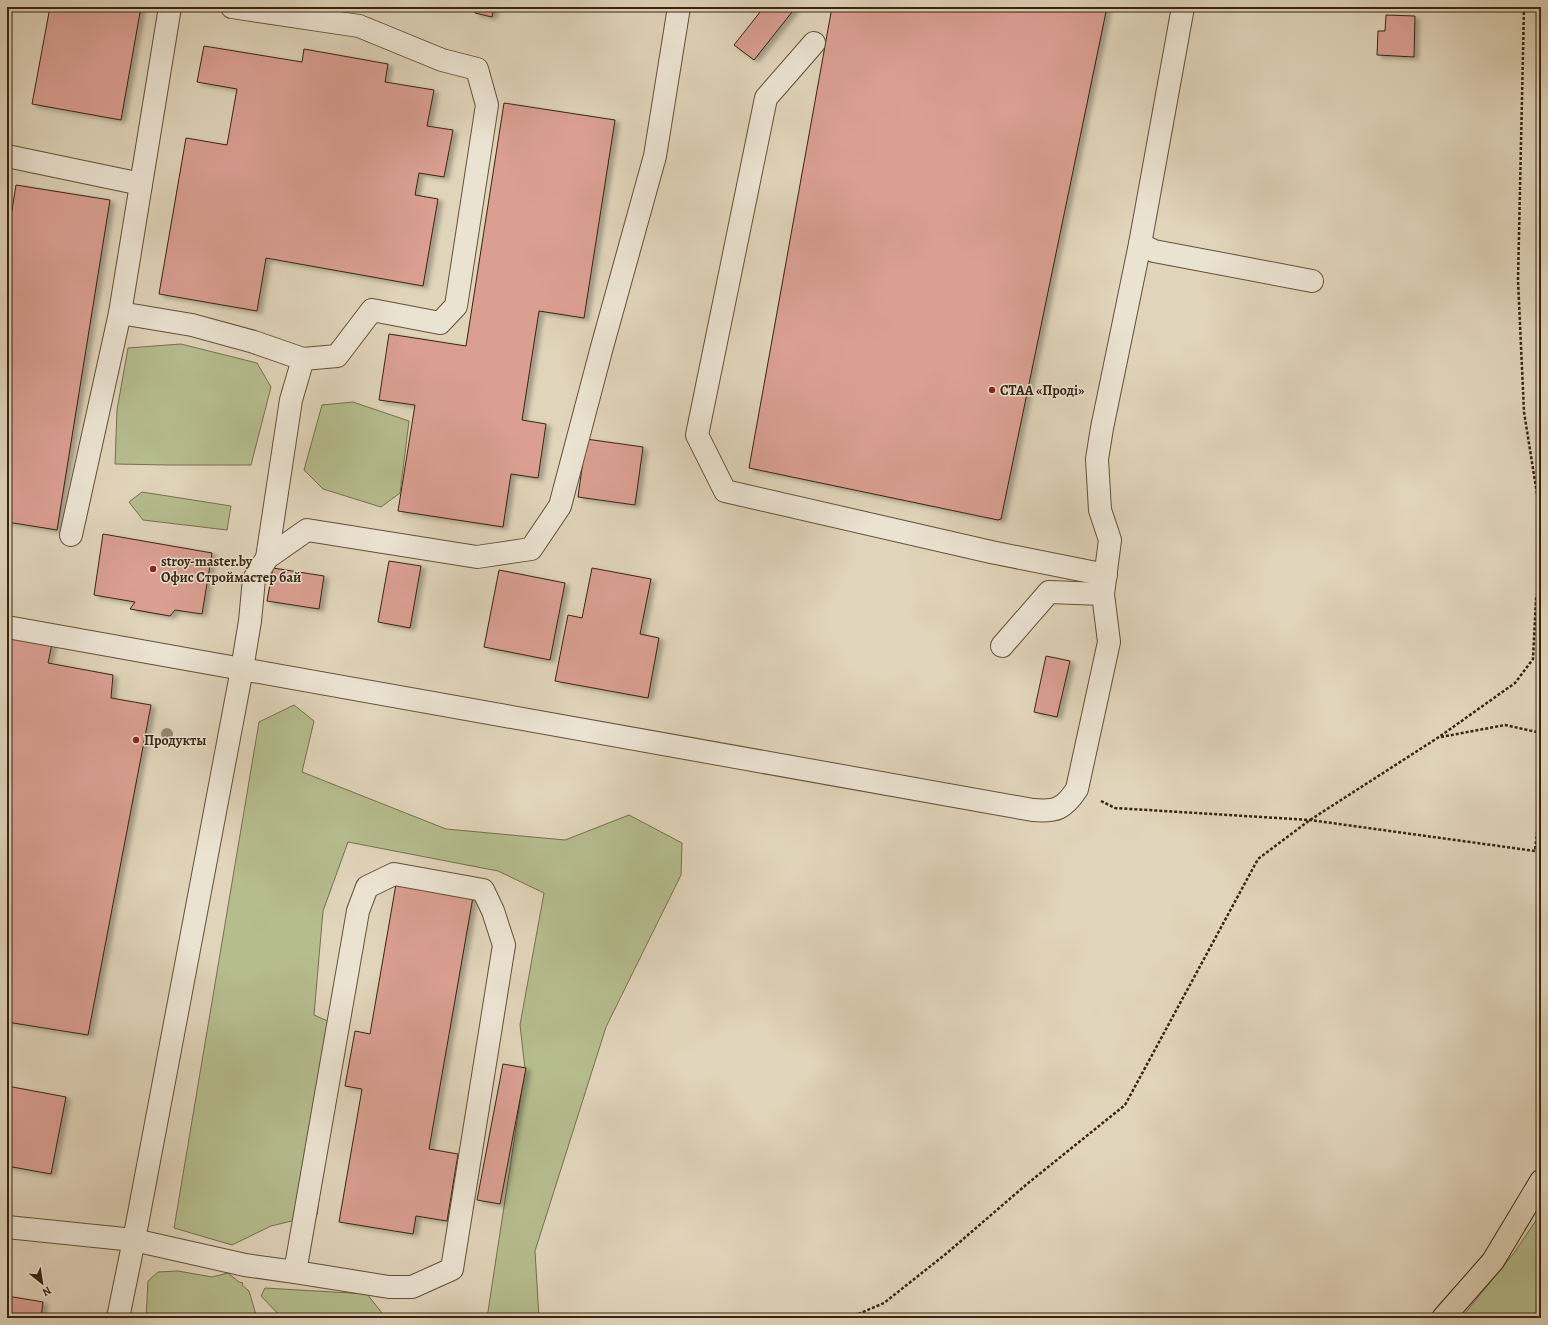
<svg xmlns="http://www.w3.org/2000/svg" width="1548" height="1325" viewBox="0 0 1548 1325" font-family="Alegreya,serif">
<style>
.green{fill:#b5bc8e;stroke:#77704f}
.building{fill:#da9f92;stroke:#392410;filter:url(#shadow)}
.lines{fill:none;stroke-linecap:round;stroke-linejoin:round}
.minor-casing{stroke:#63503a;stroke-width:24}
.highway-casing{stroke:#392410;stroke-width:24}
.path{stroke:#392410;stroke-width:2.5;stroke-dasharray:3 2;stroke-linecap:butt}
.minor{stroke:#ebe3d2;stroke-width:22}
.highway{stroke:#e0d4ba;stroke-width:22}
.tree{fill:#95886e}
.poi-dot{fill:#8f2418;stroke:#ebe3d2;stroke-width:1.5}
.labels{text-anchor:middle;stroke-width:3;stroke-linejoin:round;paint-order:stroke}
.poi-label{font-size:14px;font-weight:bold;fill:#392410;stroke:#ebe3d2;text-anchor:start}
</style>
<defs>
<filter id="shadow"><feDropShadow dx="4.5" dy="2.5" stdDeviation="2" flood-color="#0004"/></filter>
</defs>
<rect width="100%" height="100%" fill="#e0d4ba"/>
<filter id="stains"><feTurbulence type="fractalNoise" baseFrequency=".005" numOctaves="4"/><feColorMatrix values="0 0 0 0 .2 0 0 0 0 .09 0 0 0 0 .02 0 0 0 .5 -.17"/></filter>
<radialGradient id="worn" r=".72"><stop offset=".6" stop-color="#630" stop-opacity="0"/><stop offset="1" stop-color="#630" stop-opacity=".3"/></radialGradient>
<!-- green -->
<g class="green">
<polygon points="181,344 257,363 271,387 251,465 168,465 115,464 117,410 128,348"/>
<polygon points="353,402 409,421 400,493 381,507 323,489 304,470 322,405"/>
<polygon points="142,492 231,506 227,530 143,520 129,502"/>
<polygon points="294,705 314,721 302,772 446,829 565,840 629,815 682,843 681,875 606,1027 535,1251 539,1318 487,1318 525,1069 520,1025 544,893 498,871 348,842 323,911 314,1015 346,1029 327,1135 317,1215 271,1226 232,1245 174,1228 259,722"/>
<polygon points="1541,1213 1541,1318 1461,1318 1514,1253"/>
<polygon points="178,1271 212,1277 228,1273 239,1282 243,1283 242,1285 249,1291 257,1318 146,1318 148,1281 158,1272"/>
<polygon points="265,1288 367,1294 382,1313 373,1318 282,1318 261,1296"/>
</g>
<!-- building -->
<g class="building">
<polygon points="50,7 141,7 121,120 32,104"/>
<polygon points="476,7 494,7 492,17 475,13"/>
<polygon points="764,7 796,7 754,60 734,45"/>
<polygon points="832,7 1107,7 1001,519 998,520 749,468"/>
<polygon points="1386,15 1415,16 1414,57 1377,55 1378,31 1385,31"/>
<polygon points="204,46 302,62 304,49 388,64 385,82 434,90 427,126 453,130 444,177 419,173 415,195 438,199 423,286 266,258 257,311 159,294 186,138 227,145 237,89 197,82"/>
<polygon points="504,103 615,120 584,318 539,311 522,420 546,424 538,478 511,474 503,527 398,511 415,405 379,400 389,334 466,346"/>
<polygon points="16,185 110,200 57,530 7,522 7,241"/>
<polygon points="586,439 643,447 635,505 578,497"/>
<polygon points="103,534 212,553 202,614 175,610 170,616 130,609 135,602 94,595"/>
<polygon points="389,561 421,566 410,628 378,622"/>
<polygon points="273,568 324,576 319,609 267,601"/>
<polygon points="592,568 651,579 640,634 659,638 648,698 555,681 568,615 582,618"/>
<polygon points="499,570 565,583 550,660 484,647"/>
<polygon points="7,632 53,639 48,663 113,675 111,698 151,705 88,1035 7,1022"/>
<polygon points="1046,656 1070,661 1057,717 1034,712"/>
<polygon points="396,884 473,897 429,1149 458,1154 447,1221 416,1216 413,1234 339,1222 362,1089 345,1086 355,1031 370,1034"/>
<polygon points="503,1064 526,1068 500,1204 477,1200"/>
<polygon points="7,1086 66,1097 51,1174 7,1166"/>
<polygon points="7,1296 43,1302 41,1318 7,1318"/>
</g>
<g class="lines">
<!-- minor casing -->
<g class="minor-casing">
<g id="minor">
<polyline points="232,7 359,26 442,60 477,69 487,105 456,306 440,323 372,310 337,356 303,359 291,400 267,558"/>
<polyline points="814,43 766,98 697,435 725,491 991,552 1106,575"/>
<polyline points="7,156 141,184"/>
<polyline points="1140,244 1154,251 1312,281"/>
<polyline points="120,313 192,325 254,342 303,359"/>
<polyline points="71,535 120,313 170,7"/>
<polyline points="7,627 242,669 250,621 254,579 267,558 307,530 477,557 531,549 560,506 602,347 655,156 679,7"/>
<polyline points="1002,646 1049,592 1103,594"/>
<polyline points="7,1227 134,1240 245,1265 295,1272 389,1287 412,1287 452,1269 504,945 493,911 483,890 394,874 367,887 358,911 295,1272"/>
<path d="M118,1318l16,-78 108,-571 791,141c23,2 31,-1 44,-21l32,-147 -6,-48 7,-54 -10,-30 -3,-51 5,-31 38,-184 43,-237"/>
</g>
</g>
<!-- highway casing -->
<g class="highway-casing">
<polyline id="highway" points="1443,1318 1493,1261 1541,1181"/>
</g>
<!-- path -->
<g class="path">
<polyline points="1524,7 1518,280 1524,412 1541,519"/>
<polyline points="1441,737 1505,725 1541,733"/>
<polyline points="1101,801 1115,808 1310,820 1535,851 1541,797"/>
<polyline points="849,1318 884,1303 947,1253 1027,1184 1125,1105 1258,859 1310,820 1439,737 1515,683 1533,659 1536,599 1539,588 1541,587"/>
</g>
<!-- minor -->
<use href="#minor" class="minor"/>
<!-- highway -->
<use href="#highway" class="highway"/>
</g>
<!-- trees -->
<circle class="tree" cx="167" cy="734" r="6"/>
<!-- markers -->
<g class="poi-dot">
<circle cx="992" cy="390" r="4"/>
<circle cx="153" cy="569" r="4"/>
<circle cx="136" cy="740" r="4"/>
</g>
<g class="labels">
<!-- poi labels -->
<g class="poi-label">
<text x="1000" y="395">СТАА «Проді»</text>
<text x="161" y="566">stroy-master.by<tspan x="161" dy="16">Офис Строймастер бай</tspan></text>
<text x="144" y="745">Продукты</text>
</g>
</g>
<!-- margin -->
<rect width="1548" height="1325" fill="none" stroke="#e0d4ba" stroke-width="24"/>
<rect x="8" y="8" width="1532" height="1309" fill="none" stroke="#392410" stroke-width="2"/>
<rect x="12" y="12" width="1524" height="1301" fill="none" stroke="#392410"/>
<!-- north arrow -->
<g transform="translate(42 1283) rotate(150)" stroke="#ebe3d2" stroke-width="3" paint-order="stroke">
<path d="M0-3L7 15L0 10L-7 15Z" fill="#392410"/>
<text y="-6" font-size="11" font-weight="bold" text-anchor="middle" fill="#392410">N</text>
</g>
<rect width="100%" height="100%" filter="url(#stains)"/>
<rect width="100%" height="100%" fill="url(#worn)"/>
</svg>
